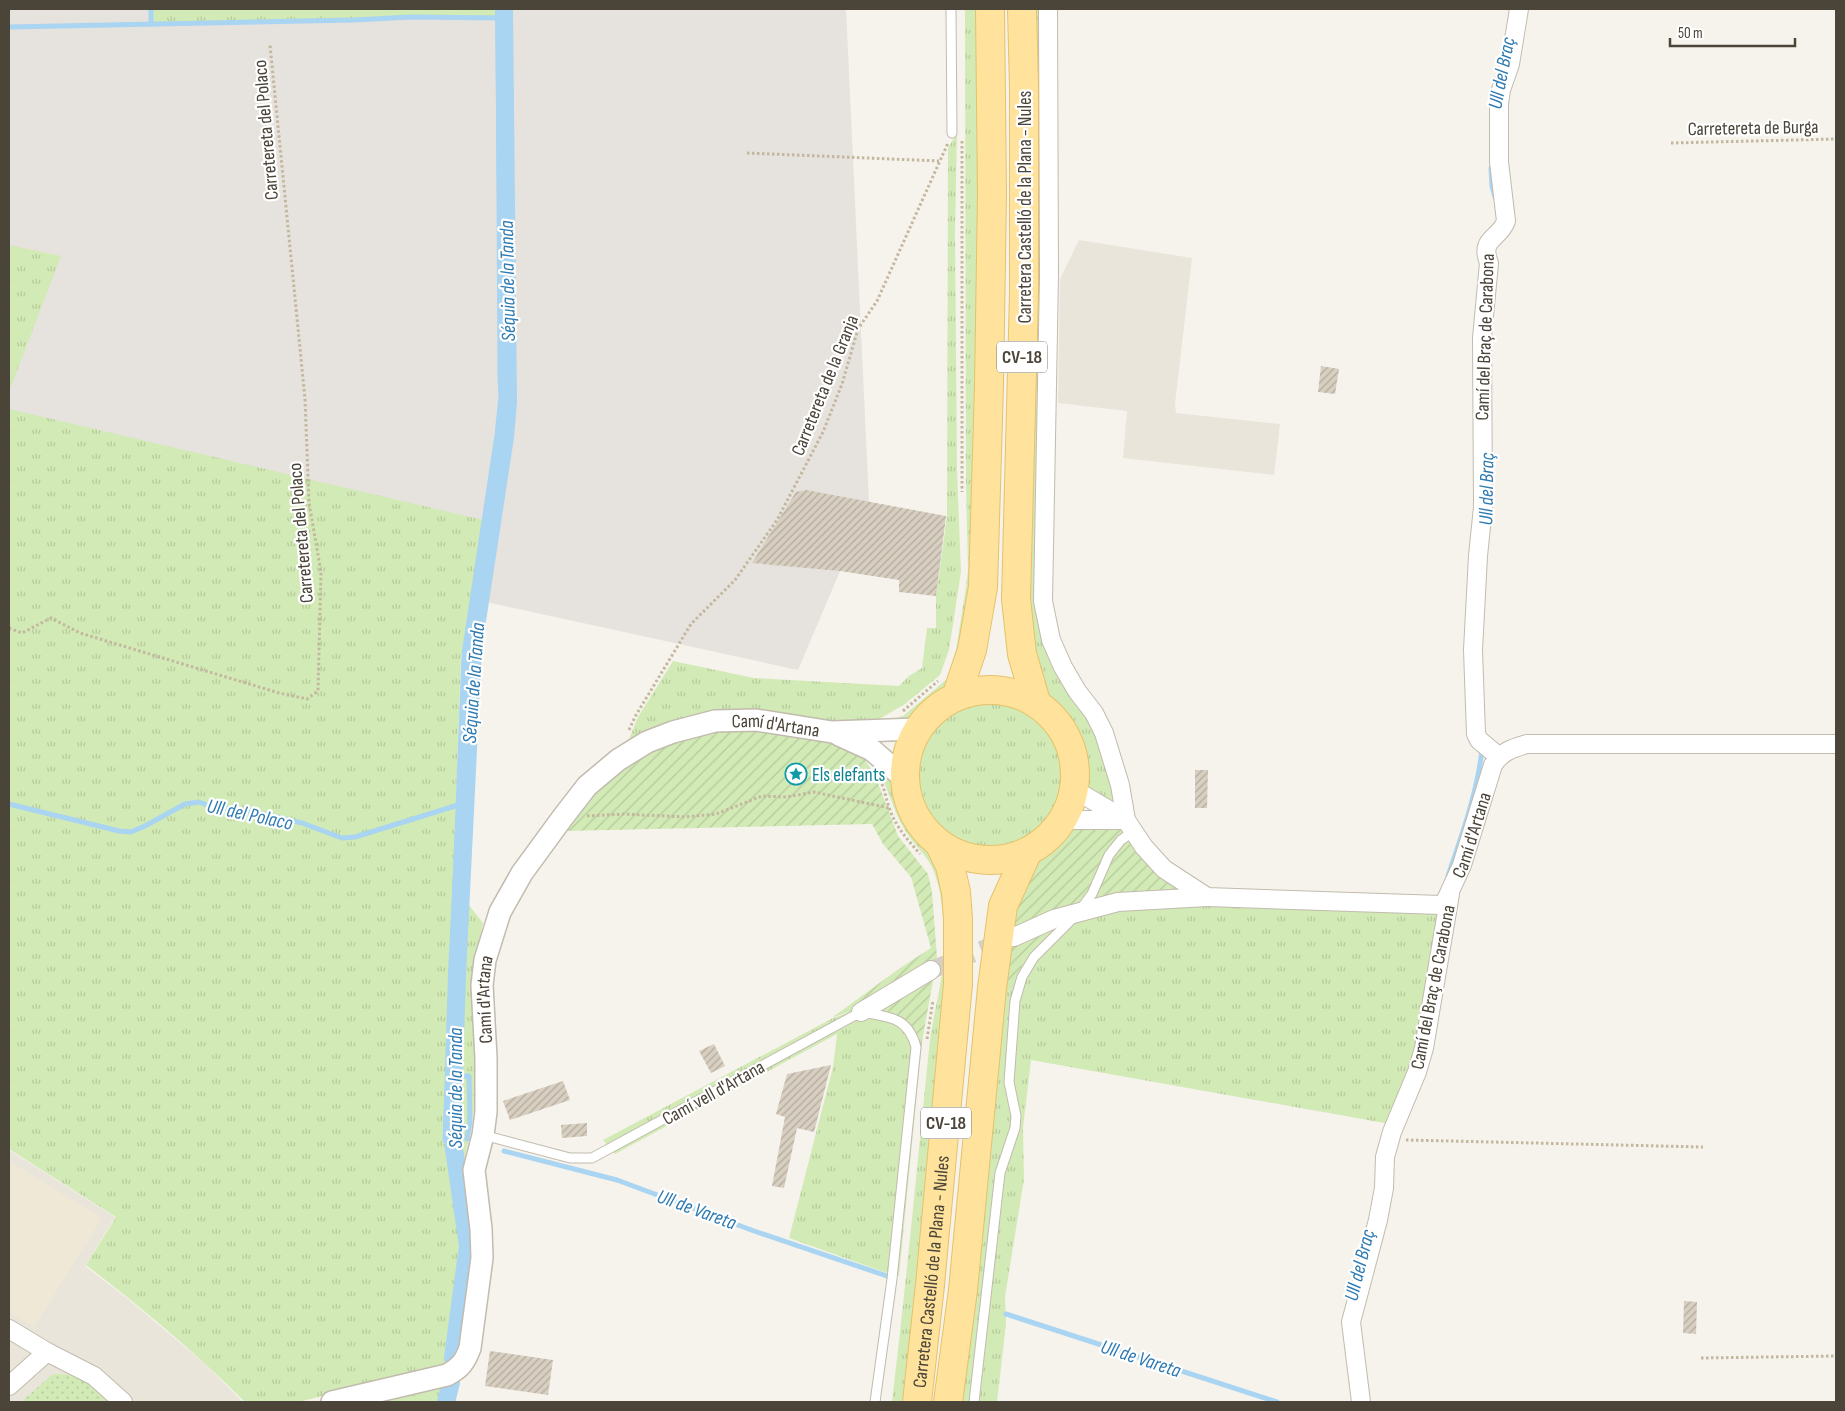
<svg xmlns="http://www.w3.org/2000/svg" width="1845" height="1411" viewBox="0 0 1845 1411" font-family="'Sofia Sans Condensed',sans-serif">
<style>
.residential{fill:#eae5da}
.industrial{fill:#e6e2dd}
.education{fill:#efe8d6}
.grass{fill:url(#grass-tufts)}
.park{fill:url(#park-dots)}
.garden{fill:url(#garden-furrows)}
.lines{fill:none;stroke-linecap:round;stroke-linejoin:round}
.stream{stroke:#a9d4f2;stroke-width:5}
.canal{stroke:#a9d4f2;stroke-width:18}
.building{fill:url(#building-hatch)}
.minor-tunnel{stroke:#d4d0c8;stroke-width:18;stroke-dasharray:18 9;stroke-linecap:butt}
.service-casing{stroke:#c2bbae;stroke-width:11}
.minor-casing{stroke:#c2bbae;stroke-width:20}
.tertiary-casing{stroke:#c2bbae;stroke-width:24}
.primary-casing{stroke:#e6c16a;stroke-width:30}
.path{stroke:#c4b79f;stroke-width:3;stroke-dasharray:2.5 2.5;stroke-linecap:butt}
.service{stroke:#fff;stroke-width:9}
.minor{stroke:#fff;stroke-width:18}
.tertiary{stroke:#fff;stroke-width:21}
.primary{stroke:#ffe39c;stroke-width:28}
.labels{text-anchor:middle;stroke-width:4.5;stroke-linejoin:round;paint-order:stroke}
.shield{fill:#fff;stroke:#817c74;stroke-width:1}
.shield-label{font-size:18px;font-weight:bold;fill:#4b4439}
.street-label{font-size:19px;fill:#4b4439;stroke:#fff}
.culture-label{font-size:19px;fill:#0d838f;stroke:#fff;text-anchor:start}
.water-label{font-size:20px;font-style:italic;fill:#2e7ab2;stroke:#fff}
</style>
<defs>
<pattern id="grass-tufts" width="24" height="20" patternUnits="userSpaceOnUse" patternTransform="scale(1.25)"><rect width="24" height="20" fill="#d2eab5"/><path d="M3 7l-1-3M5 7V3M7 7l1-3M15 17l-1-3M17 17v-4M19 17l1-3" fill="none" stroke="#b6ca9c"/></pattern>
<pattern id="park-dots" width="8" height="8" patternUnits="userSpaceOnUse" patternTransform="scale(1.25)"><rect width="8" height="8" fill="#d2eab5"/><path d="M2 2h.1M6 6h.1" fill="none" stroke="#b6ca9c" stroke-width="1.8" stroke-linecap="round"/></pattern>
<pattern id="garden-furrows" width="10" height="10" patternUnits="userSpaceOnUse" patternTransform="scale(1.25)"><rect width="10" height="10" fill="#d2eab5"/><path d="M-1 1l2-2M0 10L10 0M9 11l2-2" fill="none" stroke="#b6ca9c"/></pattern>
<pattern id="building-hatch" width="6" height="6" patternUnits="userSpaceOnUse" patternTransform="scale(1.25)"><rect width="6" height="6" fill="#d8cfc1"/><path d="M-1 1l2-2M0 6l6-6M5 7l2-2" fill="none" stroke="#b1aa9e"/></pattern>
</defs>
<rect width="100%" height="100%" fill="#f6f3ec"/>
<!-- residential -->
<g class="residential">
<polygon points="1079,240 1192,258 1175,404 1176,413 1280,424 1274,475 1123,458 1127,411 1058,403 1060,279"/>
<polygon points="9,1150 115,1217 85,1266 128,1299 205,1364 243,1402 9,1402"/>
</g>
<!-- industrial -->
<polygon class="industrial" points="9,9 846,9 869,503 798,670 9,498"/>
<!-- education -->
<polygon class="education" points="9,1161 102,1218 34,1327 9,1312"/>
<!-- grass -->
<g class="grass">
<polygon points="153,9 497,9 497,16 152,22"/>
<polygon points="965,9 982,9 976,555 966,638 947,688 924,705 912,719 886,721 903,716 947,679 956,650 966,587 968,570 966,485"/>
<polygon points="1032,9 1046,9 1041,601 1091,714 1120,810 1086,792 1084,756 1077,737 1069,722 1045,693 1032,662 1026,548"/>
<polygon points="957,133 955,232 957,470 961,572 949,650 940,675 905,704 874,722 833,721 776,712 742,710 695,715 671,722 629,739 638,717 673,661 754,678 899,686 909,676 922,668 927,628 936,628 936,596 947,516 948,148"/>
<polygon points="9,245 61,256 9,392"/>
<path d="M9,409l474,111 -22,138 -17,484 5,10 13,85v23l-14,106 -150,36h-53c-50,-50 -103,-94 -159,-137l30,-48 -107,-68z"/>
<circle cx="990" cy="775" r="73"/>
<path d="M876,765l16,15 9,33 17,25 21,25 12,64 -44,475h-15c14,-117 25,-235 37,-353 3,-30 12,-60 15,-90 1,-19 -1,-56 -6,-75 -7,-29 -22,-34 -35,-57 -11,-20 -16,-42 -27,-62z"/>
<polygon points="468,904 483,923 473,968 478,1089 462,1172 458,1139 459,1057"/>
<polygon points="1117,905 1444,908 1420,1050 1390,1124 1031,1060 1023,1128 1024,1179 1005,1297 1006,1324 997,1402 959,1402 999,995 1008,992 1014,985 1023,963 1061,924"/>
<path d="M862,1008c15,0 35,2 46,14 6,6 10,14 14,20l-23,234 -12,-3 -98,-35 44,-171 4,-33 -222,120 -12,-14 230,-122z"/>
<polygon points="444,1383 440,1402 355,1402"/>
</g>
<!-- park -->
<path class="park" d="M53,1374c35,0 38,6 62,28h-94z"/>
<!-- garden -->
<g class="garden">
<polygon points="760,729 828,740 865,753 866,761 878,783 898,836 928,874 932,892 937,958 922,1042 908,1021 887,1011 862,1008 833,1017 900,968 931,948 911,877 883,844 872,824 564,831 595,792 618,770 662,745 701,734 728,730"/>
<polygon points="1082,825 1124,826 1190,893 1061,924 1023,963 1014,985 1007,992 999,994 1009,928 1037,858 1054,845 1071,829"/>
</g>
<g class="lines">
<!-- stream -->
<g class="stream">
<polyline points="151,24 151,9"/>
<polyline points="9,27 354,20 411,17 504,18"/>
<polyline points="1491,168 1492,186 1495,197"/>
<polyline points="9,804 119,831 131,832 145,826 185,804 199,802 210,806 264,814 302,823 342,838 355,837 458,805 465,804"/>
<path d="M1448,876c14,-41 29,-83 34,-126"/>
<polyline points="454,1076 469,1076 470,1122 467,1139"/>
<polyline points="454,1142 447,1142 445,1140 464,654 497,435 501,397 500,376 498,9"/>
<polyline points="504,1151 617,1180 754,1231 887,1276"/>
<polyline points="1006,1314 1277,1402"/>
</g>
<!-- canal -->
<g class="canal">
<polyline points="453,1358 468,1246 452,1135 457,974 473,647 505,437 508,402 504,9"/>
<polyline points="446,1402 451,1382"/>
</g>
</g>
<!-- building -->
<g class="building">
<polygon points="1321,366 1339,369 1335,394 1318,392"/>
<polygon points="806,490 946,516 936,596 899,592 899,580 840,571 752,563 796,492"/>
<polygon points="1195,770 1208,770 1207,808 1195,808"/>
<polygon points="714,1044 725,1066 711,1073 699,1051"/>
<polygon points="831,1065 814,1132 797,1128 784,1188 772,1186 785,1117 776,1114 787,1074"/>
<polygon points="563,1081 570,1100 510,1120 503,1101"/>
<polygon points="587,1123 587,1136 562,1138 561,1125"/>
<polygon points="1684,1301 1697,1302 1696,1334 1683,1333"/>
<polygon points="490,1351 553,1360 548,1395 485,1386"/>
</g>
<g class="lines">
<!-- minor-tunnel -->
<polyline class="minor-tunnel" points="931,970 1004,941"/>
<!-- service casing -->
<g class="service-casing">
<g id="service">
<polyline points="951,9 952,133"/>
<path d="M483,1135l87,23h22l269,-146c27,5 47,4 55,35l-24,232 -17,123"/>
<polyline points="974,1402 1000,1173 1015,1128 1016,1116 1009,1082 1015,1001 1022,977 1034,957 1077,914 1092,894 1109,855 1121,840 1134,831"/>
</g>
</g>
<!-- minor casing -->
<g class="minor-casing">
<g id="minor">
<polyline points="1048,9 1049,276 1043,601 1051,640 1063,667 1077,691 1094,713 1104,733 1120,785 1126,820"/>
<path d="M1498,756l-19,-16 -3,-6 -3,-84 5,-94 5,-49 -1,-169 7,-75c-10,-25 11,-24 17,-42l-7,-59v-58l2,-14 9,-26 9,-55"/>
<path id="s1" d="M1075,790l51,30 18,27 20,22 43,28 234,8 4,-3 17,-37 31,-100c9,-14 20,-17 34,-21h309"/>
<polyline points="1063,820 1125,820"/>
<polyline points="1014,937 1054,919 1118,902 1207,897"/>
<polyline points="861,1012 931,970"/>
<polyline points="9,1329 47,1352 94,1376 123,1402"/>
<polyline points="9,1386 47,1352"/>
<polyline points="1361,1402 1351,1322 1378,1220 1384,1188 1385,1157 1392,1132 1417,1072 1424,1048 1450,894"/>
</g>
</g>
<!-- tertiary casing -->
<g class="tertiary-casing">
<g id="tertiary">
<polyline points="839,735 872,750 904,778"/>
<path id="s2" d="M332,1402l115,-27c13,-7 18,-13 23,-27l12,-90 -1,-29 -7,-59 9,-35 3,-23v-54l-4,-73 3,-25 15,-48 22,-39 41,-56 24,-31 31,-26 29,-18 26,-10 42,-11 41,-1 76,12 86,-3"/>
</g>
</g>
<!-- primary casing -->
<g class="primary-casing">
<g id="primary">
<polyline points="1022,9 1024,88 1024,294 1016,599 1022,654 1036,702"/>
<circle cx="990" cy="775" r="85"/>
<polyline points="956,697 972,650 983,587 989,386 992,194 990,9"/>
<path id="s3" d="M917,1402l13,-117 28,-301v-65l-2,-27 -6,-26 -10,-21"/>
<polyline points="948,1402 963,1290 992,988 1003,906 1027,853"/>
</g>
</g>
<!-- path -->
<g class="path">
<polyline points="962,141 962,492"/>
<polyline points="1671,143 1836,139"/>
<polyline points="747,153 939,161"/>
<polyline points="9,628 22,633 51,618 80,633 279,693 307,699 318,691 321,572 309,503 305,399 270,45"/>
<polyline points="903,711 938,681"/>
<polyline points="629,730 636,715 691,624 735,580 777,520 823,432 842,384 858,329 877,301 948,143"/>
<path d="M882,784c3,7 4,15 7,23 6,19 18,32 31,47"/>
<polyline points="587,816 624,814 685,817 716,814 762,796 787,797 814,792 889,808"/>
<polyline points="927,1039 933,1000"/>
<polyline points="1406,1140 1703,1147"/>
<polyline points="1701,1358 1836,1356"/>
</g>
<!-- service -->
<use href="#service" class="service"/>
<!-- minor -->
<use href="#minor" class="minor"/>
<!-- tertiary -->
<use href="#tertiary" class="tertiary"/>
<!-- primary -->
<use href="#primary" class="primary"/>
</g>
<!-- icons -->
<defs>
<g id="sight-ring" transform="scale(1.125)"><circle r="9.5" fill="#fff" stroke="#0f9aa8" stroke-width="1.5"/><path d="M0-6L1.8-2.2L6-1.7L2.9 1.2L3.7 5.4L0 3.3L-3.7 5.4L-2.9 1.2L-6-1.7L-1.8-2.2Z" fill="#0f9aa8"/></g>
</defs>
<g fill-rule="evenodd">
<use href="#sight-ring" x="796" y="774"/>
</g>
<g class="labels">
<!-- shield labels -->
<g class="shield">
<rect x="997" y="341.5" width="50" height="31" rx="4"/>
<rect x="921" y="1107.5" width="50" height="31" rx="4"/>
</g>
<g class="shield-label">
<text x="1022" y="363">CV-18</text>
<text x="946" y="1129">CV-18</text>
</g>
<!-- street labels -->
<g class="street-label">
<text transform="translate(1753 127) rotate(-1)" y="7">Carretereta de Burga</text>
<text transform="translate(265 130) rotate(-95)" y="7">Carretereta del Polaco</text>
<text transform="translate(1024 207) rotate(-90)" y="7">Carretera Castelló de la Plana - Nules</text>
<text transform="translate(1484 337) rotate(-88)" y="7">Camí del Braç de Carabona</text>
<text transform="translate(824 385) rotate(-68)" y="7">Carretereta de la Granja</text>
<text transform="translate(300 533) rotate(-95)" y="7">Carretereta del Polaco</text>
<text dy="7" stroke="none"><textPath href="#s2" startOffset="956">Camí d'Artana</textPath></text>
<text dy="7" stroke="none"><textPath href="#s1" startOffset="484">Camí d'Artana</textPath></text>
<text transform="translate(1432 987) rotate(-79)" y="7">Camí del Braç de Carabona</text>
<text dy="7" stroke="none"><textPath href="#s2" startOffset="506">Camí d'Artana</textPath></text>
<text transform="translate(713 1092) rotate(-29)" y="7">Camí vell d'Artana</text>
<text dy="7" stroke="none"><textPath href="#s3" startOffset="131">Carretera Castelló de la Plana - Nules</textPath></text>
</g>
<!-- culture labels -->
<g class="culture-label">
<text x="812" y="781">Els elefants</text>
</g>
<!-- water labels -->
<g class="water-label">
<text transform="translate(1501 73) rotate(-79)" y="7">Ull del Braç</text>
<text transform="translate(507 281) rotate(-91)" y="7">Séquia de la Tanda</text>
<text transform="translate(1486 489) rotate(-89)" y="7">Ull del Braç</text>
<text transform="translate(473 683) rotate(-86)" y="7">Séquia de la Tanda</text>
<text transform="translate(250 814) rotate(12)" y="7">Ull del Polaco</text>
<text transform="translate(455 1088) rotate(-90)" y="7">Séquia de la Tanda</text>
<text transform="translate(697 1209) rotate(20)" y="7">Ull de Vareta</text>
<text transform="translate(1359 1265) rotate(-76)" y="7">Ull del Braç</text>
<text transform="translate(1141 1358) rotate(18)" y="7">Ull de Vareta</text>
</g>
</g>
<!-- border -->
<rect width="1845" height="1411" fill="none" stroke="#4b4439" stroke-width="20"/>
<!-- scale -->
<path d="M1670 38v8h125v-8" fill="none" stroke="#4b4439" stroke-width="2.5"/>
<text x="1678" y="38" font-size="15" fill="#4b4439" stroke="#ffffff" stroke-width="4" paint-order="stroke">50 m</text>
</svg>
